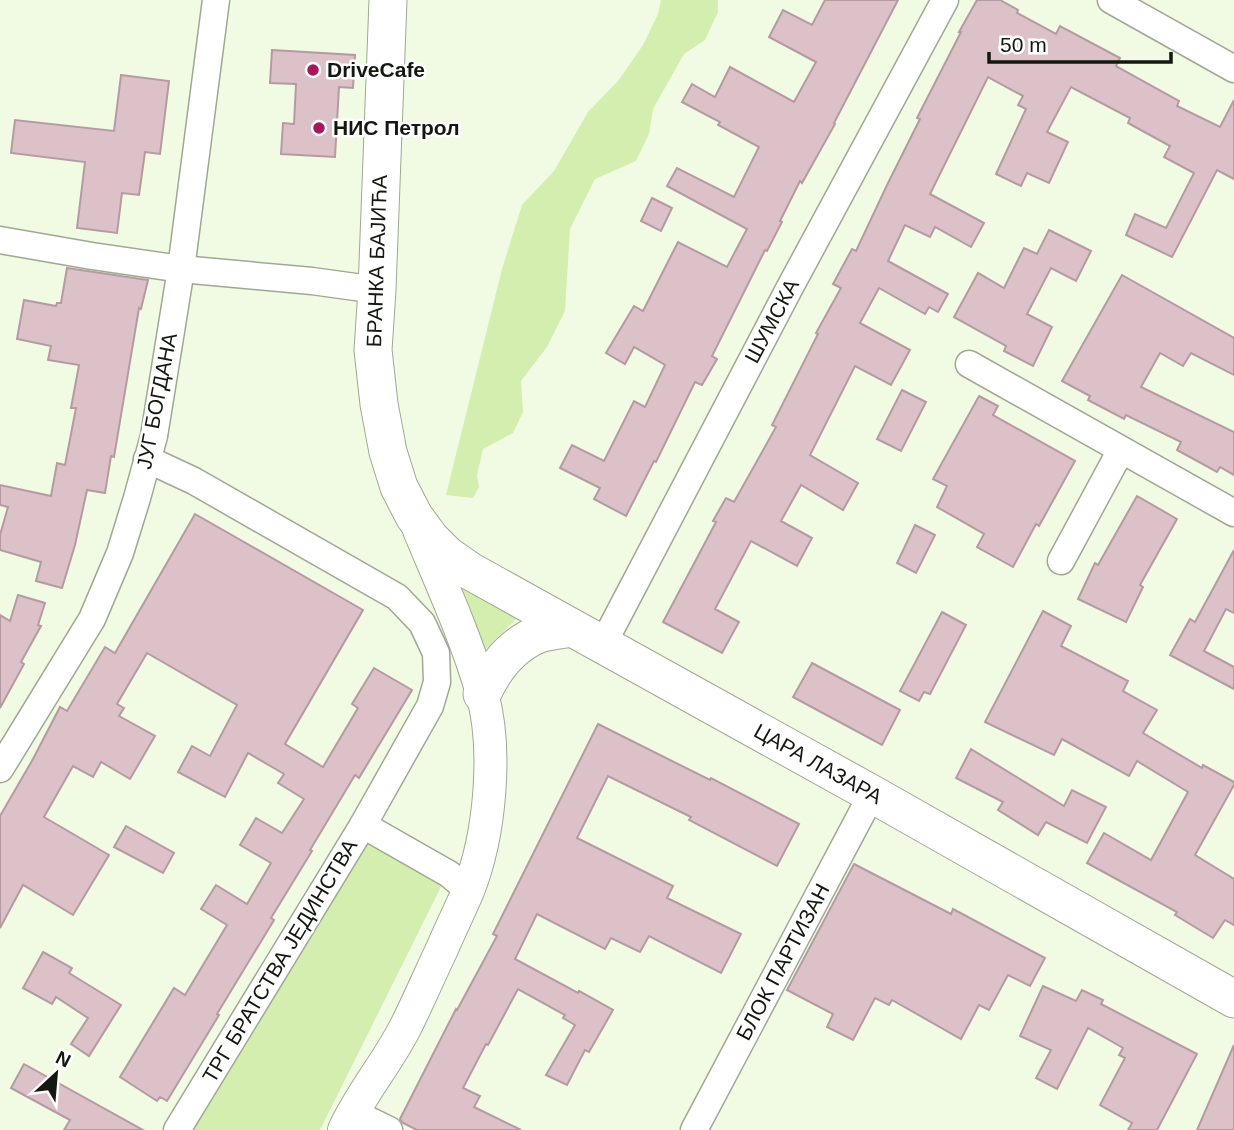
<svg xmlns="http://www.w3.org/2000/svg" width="1234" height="1130" viewBox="0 0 1234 1130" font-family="Helvetica,sans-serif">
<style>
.green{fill:#d3eeae}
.building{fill:#dcc1c8;stroke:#b59aa2;stroke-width:2}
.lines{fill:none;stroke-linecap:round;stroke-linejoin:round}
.minor-casing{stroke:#9ea892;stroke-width:29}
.tertiary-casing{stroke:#9ea892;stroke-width:34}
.secondary-casing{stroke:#9ea892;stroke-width:39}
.minor{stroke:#fff;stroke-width:26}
.tertiary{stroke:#fff;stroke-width:32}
.secondary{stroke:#fff;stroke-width:37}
.poi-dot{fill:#a6185b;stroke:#fff;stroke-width:2.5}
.labels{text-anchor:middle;stroke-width:5;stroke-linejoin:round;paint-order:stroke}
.poi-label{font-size:21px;font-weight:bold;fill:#141810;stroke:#fff;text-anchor:start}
.street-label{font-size:21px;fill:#141810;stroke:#fff}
</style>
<rect width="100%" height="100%" fill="#f1fbe4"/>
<!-- green -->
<g class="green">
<polygon points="661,0 718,0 718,12 705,40 684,54 653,109 649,134 636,161 595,179 570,229 565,311 547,347 521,381 523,412 513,433 483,449 477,475 479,487 473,498 446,495 502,269 522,205 554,171 588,112 618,81 643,45 658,14"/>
<polygon points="461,577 523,612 485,650 478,652 455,589"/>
<polygon points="369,840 443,883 320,1130 190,1130"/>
</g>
<!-- building -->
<g class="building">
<polygon points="825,0 898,0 834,123 835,124 802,183 800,181 780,221 782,222 767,251 765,250 712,356 717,359 702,385 695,382 656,462 654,461 626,516 594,499 600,488 560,468 572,445 604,461 634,401 645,407 665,365 634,347 625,364 606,353 634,306 643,311 678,242 727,267 747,229 667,186 677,168 734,197 759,147 718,125 720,122 682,102 692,84 715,97 730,67 794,102 816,62 769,37 783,10 812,25"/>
<polygon points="977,0 1000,0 1018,10 1017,13 1056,34 1060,26 1120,58 1116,66 1179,101 1177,106 1220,127 1234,100 1234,179 1217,170 1172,257 1126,235 1135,214 1166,228 1194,173 1164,157 1170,146 1128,123 1130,118 1071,87 1047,132 1068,142 1049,183 1027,173 1021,186 996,174 1026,109 1018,105 1023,96 988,77 930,194 984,223 971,247 935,227 930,237 905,225 888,261 948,294 938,312 929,307 925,314 879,288 860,323 910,350 891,385 855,366 810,455 858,483 843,510 801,485 781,521 812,538 797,566 751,541 715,609 739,622 722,653 663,622 716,522 713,521 726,498 734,502 776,427 772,425 818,334 816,333 841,288 833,284 852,249 856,251 888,183 920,119 917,118 961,32 959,32"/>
<polygon points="272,50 355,55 353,88 339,87 335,157 281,154 283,123 294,124 296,84 270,83"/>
<polygon points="121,75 169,81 160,154 145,152 139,195 122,193 117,233 77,228 85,162 11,153 15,120 114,131"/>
<polygon points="652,198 672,208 661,231 641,221"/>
<polygon points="1049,230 1091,251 1076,281 1051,268 1027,314 1052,327 1033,366 1004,351 1006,346 954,317 978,273 1004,288 1024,248 1037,254"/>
<polygon points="67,268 148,280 141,309 139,308 114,457 111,456 105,493 87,490 75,545 62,588 36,581 41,562 0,550 0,535 8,507 0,505 0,485 51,496 57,463 65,465 76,408 71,408 79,365 48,360 51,346 17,339 24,300 56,306 57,303 61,303"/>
<polygon points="1122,275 1234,338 1234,375 1191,353 1183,366 1160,353 1141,387 1234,432 1234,475 1220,467 1217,472 1177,450 1181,442 1126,415 1124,419 1088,400 1090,396 1062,381"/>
<polygon points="902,390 926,402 901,451 877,439"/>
<polygon points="979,396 998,406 993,415 1075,461 1039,526 1036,524 1013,567 977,547 984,534 937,507 947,486 933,479"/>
<polygon points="1137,496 1177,519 1140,585 1143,587 1126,622 1078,599 1095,563 1098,565"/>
<polygon points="195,514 363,610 285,744 323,767 358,708 352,704 374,668 412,690 359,778 355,775 310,850 312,851 271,918 274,920 217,1014 219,1015 167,1101 160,1097 157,1101 120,1077 174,988 185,995 227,925 201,909 216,885 247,904 271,863 240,845 256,818 282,833 304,799 278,783 284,774 248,753 225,797 178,772 192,746 210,756 237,705 147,653 117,704 124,708 119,716 155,736 130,779 101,762 93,777 73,766 44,817 109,855 73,915 23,885 0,928 0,816 33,759 60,707 67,711 105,647 115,653"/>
<polygon points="915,525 935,535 916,573 897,563"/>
<polygon points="1234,550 1234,613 1226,609 1204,651 1234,667 1234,689 1170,655 1190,619 1195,622"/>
<polygon points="18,595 45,603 38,625 41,626 21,662 24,664 0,708 0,615 10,621"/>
<polygon points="1043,611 1071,626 1061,646 1128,681 1123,691 1157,710 1143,733 1202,768 1203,765 1234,782 1234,785 1195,855 1234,879 1234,925 1225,920 1213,938 1175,915 1177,912 1087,863 1104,833 1151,860 1188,792 1137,761 1129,776 1062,739 1054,755 985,722"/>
<polygon points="942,612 966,625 930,694 924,692 919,701 900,691"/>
<polygon points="812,663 900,710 882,745 793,697"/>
<polygon points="598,724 710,780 711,778 799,824 777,866 689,820 691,817 608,776 577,838 673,886 667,898 741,934 721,973 649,936 640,952 611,938 605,949 537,914 515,959 578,993 579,991 613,1010 589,1052 585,1050 567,1085 546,1075 575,1025 563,1018 565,1015 518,989 488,1045 486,1044 463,1088 480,1096 474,1107 521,1130 417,1130 403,1123 400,1119 456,1009 457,1010 497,936 493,934"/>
<polygon points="971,749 1064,806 1072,790 1106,807 1087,843 1046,822 1038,835 998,810 1003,802 956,778"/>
<polygon points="126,826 174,853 163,873 114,847"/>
<polygon points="854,864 951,914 953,909 1045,958 1030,986 1008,975 989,1010 979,1005 961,1039 892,1000 889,1005 875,998 853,1040 827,1027 833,1014 787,990"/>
<polygon points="43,952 72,968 69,973 121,1005 89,1056 71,1044 88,1018 56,997 52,1004 23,988"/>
<polygon points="1043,986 1076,1001 1082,990 1103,1000 1101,1004 1197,1054 1157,1130 1128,1130 1132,1123 1100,1105 1125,1058 1119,1055 1123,1048 1088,1028 1057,1089 1036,1078 1051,1050 1020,1036"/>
<polygon points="1234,1045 1234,1130 1197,1130"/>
<polygon points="24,1064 143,1130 64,1130 70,1120 11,1088"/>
</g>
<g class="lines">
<!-- minor casing -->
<g class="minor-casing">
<g id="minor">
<polyline points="1111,0 1234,69"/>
<polyline points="0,240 92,256 181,269 312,281 377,290"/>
<polyline points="969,364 1234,513"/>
<polyline points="147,459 194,481 397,597 422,623 436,653 437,682 430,706 363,825"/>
<polyline points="1061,561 1121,450"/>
<polyline points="603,644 789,289 945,0"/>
<polyline points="0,769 92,619 120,553 137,498 154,436 181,269 216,0"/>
<polyline points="352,1112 389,1130"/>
<polyline points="177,1130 363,825 449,874 468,890"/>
<polyline points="694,1130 872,794"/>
</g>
</g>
<!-- tertiary casing -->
<g class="tertiary-casing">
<path id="tertiary" d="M344,1130c17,-37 44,-68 62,-104 13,-26 24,-52 36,-77 8,-19 18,-39 26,-58 22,-55 30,-141 14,-198 -16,-56 -41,-110 -63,-163"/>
</g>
<!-- secondary casing -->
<g class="secondary-casing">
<g id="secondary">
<polyline points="388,0 377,290 373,350 379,404 388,452 399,487 414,516 430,538 447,555 470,571 872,794 1234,999"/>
<path d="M482,694c12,-26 29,-49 57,-60 10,-3 22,-4 33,-6"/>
</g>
</g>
<!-- minor -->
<use href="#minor" class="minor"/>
<!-- tertiary -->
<use href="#tertiary" class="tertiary"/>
<!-- secondary -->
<use href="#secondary" class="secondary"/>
</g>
<!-- markers -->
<g class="poi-dot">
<circle cx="313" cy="70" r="7"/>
<circle cx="319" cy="128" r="7"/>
</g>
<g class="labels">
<!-- poi labels -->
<g class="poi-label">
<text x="327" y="77">DriveCafe</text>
<text x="333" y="135">НИС Петрол</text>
</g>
<!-- street labels -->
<g class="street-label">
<text transform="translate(377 261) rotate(-88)" y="7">БРАНКА БАЈИЋА</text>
<text transform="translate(772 321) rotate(-62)" y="7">ШУМСКА</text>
<text transform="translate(157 401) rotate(-79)" y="7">ЈУГ БОГДАНА</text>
<text transform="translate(818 764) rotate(29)" y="7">ЦАРА ЛАЗАРА</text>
<text transform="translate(280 961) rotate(-59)" y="7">ТРГ БРАТСТВА ЈЕДИНСТВА</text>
<text transform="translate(783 962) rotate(-62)" y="7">БЛОК ПАРТИЗАН</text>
</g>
</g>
<!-- north arrow -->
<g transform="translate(56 1074) rotate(26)" stroke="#ffffff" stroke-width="5" paint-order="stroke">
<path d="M0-5L12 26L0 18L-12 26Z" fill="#141810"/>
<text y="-10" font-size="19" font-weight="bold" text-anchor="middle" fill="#141810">N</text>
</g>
<!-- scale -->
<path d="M989 52v10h182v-10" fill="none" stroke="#141810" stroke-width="3.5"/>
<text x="1000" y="52" font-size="21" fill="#141810" stroke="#ffffff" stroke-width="5" paint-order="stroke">50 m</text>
</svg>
